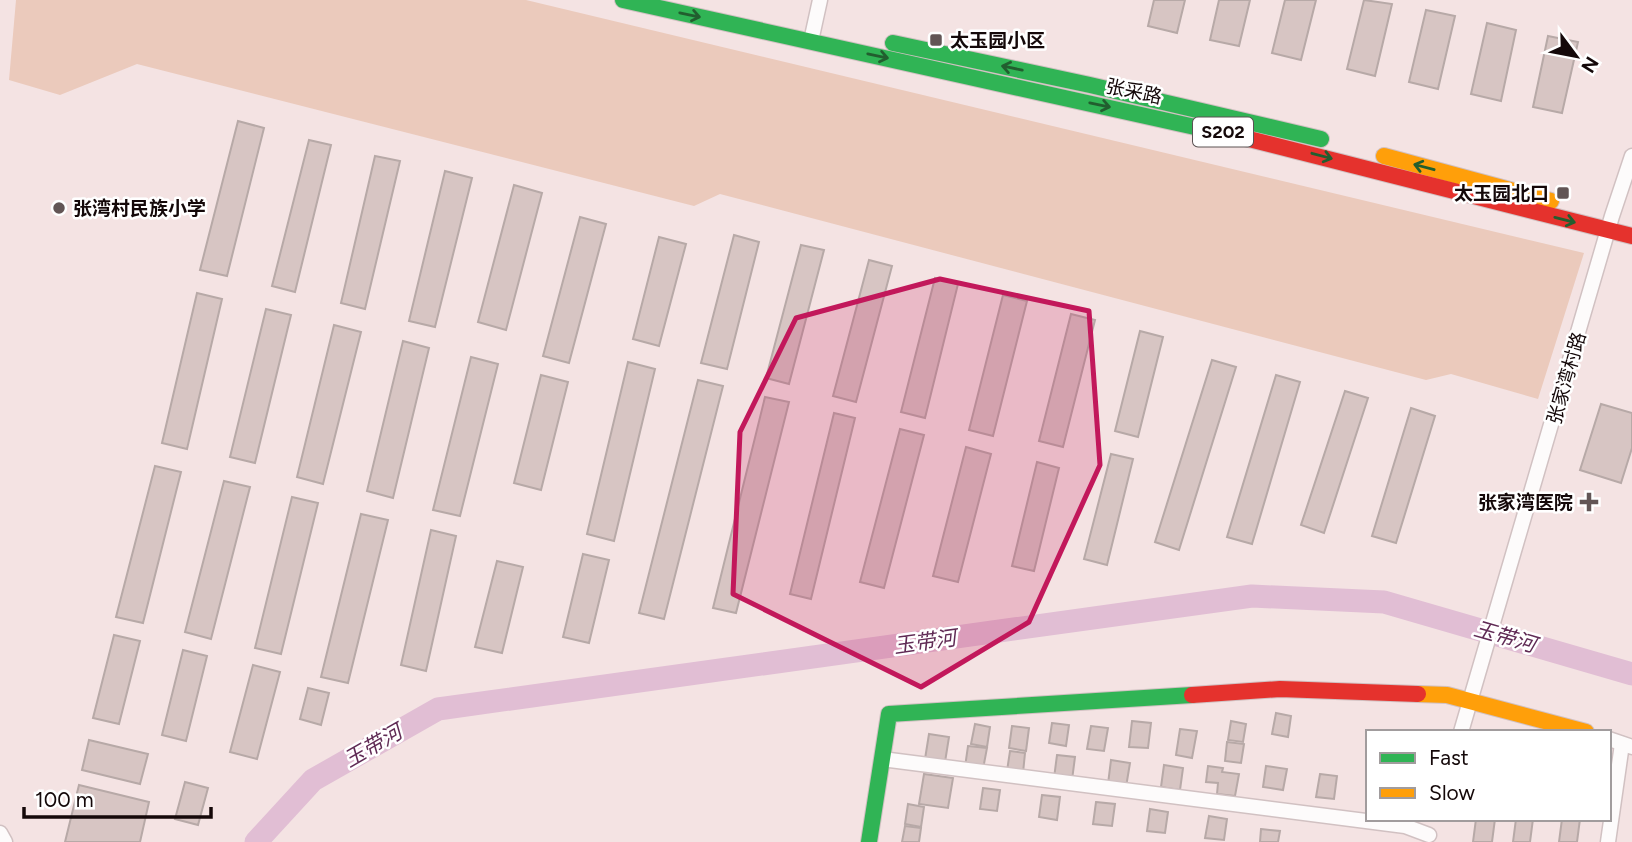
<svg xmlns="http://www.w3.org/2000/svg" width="1632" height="842" viewBox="0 0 1632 842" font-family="Figtree,'Noto Sans SC',sans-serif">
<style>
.green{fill:#ebcabc}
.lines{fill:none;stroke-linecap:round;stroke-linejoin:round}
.river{stroke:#e1bed4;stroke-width:23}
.building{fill:#d7c5c3;stroke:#b7a9a7;stroke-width:2}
.street-casing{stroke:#d1c1c2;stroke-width:17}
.fast-casing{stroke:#d1c1c2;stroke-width:18}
.slow-casing{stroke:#d1c1c2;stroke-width:18}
.jam-casing{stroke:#d1c1c2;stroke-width:18}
.street{stroke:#fdfbfb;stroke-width:14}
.fast{stroke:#30b455;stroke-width:16}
.slow{stroke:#ff9f0a;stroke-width:16}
.jam{stroke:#e5322d;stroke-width:16}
.oneway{stroke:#225e2f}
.marked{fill:#c2185b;fill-opacity:0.2;stroke:#c2185b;stroke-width:5;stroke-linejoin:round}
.poi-dot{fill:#625555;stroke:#fff;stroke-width:2.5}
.labels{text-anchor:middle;stroke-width:5;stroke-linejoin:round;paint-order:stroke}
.shield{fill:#fff;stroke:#5a5253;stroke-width:2}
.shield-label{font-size:18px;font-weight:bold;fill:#140809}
.poi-label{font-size:19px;font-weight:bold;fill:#140809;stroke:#fff;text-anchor:start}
.street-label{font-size:19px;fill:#140809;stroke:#fff}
.water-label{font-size:21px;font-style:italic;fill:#602b55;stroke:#fff}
</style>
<rect width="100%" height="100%" fill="#f4e3e3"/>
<!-- green -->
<polygon class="green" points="16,0 526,0 1584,253 1538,399 1451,374 1426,380 720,194 694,206 137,64 60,95 9,80"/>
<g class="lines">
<!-- river -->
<polyline class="river" points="256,842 313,780 438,709 1252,596 1384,602 1632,674"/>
</g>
<!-- building -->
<g class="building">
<polygon points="1154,0 1185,0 1177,33 1148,26"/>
<polygon points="1219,0 1250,0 1239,46 1210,40"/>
<polygon points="1285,0 1316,0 1301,60 1272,53"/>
<polygon points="1364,0 1392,4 1375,76 1347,69"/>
<polygon points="1426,10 1455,16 1438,89 1409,82"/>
<polygon points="1487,23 1516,30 1501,101 1471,94"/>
<polygon points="1548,36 1578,42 1562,113 1533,107"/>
<polygon points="238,121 264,128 227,276 200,270"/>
<polygon points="309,140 331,145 295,292 272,286"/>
<polygon points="375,156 400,161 365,309 341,303"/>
<polygon points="445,171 472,178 435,327 409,321"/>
<polygon points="514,185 542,193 506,330 478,322"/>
<polygon points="580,217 606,224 569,363 543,356"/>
<polygon points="734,235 759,242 727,369 701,363"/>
<polygon points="659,237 686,244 659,346 633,339"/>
<polygon points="801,245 824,250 789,384 766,378"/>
<polygon points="869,260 892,266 856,402 833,396"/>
<polygon points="935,278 958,284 925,418 901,412"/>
<polygon points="197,293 222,299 187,449 162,443"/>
<polygon points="1003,295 1027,301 993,436 969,430"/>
<polygon points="266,309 291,315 255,463 230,457"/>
<polygon points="1071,314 1095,320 1063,447 1039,441"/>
<polygon points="334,325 361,332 323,484 297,477"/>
<polygon points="1140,331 1163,337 1138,437 1115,431"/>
<polygon points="403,341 429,348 393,498 367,491"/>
<polygon points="471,357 498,364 460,516 433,510"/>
<polygon points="1212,360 1236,367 1179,550 1155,542"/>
<polygon points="628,362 655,369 614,541 587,534"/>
<polygon points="541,375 568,382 541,490 514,483"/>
<polygon points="1276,375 1300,382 1252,544 1227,537"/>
<polygon points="698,380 723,386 664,619 639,613"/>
<polygon points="1345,391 1368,398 1324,533 1301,525"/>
<polygon points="765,397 789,402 736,613 713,608"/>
<polygon points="1601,404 1632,413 1632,448 1621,483 1580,470"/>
<polygon points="1411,408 1435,416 1396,543 1372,536"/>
<polygon points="834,413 855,418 811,599 790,594"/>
<polygon points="900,429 924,435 884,588 860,582"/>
<polygon points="966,447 991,454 958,582 933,576"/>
<polygon points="1111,454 1133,459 1107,565 1084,559"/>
<polygon points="1037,462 1059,468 1034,571 1012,566"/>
<polygon points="155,466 181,472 143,623 116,617"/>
<polygon points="224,481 250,487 211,639 185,632"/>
<polygon points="292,497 318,503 281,654 255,648"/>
<polygon points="361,514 388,520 348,683 321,677"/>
<polygon points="431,530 456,536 426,671 401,665"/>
<polygon points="583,554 609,560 589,643 563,637"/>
<polygon points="497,561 523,567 502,653 475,647"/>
<polygon points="114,635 140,641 119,724 93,718"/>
<polygon points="183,650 207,656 186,741 162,735"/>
<polygon points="253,665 280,672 257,759 230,752"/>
<polygon points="308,688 329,693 321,725 300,719"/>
<polygon points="1276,713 1291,716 1288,737 1272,734"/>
<polygon points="1132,721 1151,723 1148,748 1129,747"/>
<polygon points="1231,721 1246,724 1243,742 1228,740"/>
<polygon points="1052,723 1069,725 1066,746 1049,743"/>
<polygon points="975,724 990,727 987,747 971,744"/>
<polygon points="1012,726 1029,728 1026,751 1009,748"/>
<polygon points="1091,726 1108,728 1104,751 1087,749"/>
<polygon points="1180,729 1197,731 1192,758 1176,755"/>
<polygon points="929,734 949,737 945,762 925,759"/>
<polygon points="89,740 148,754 140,784 82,770"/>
<polygon points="1227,742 1244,744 1241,763 1225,761"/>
<polygon points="968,746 987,748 983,769 965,767"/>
<polygon points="1010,751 1025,753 1023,773 1007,771"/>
<polygon points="1057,755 1075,757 1072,780 1054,778"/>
<polygon points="1111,760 1130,763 1126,787 1108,784"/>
<polygon points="1164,765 1183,768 1180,790 1161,787"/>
<polygon points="1208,766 1223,768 1222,772 1239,774 1235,796 1217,794 1218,783 1206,782"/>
<polygon points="1266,766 1287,769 1283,790 1263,787"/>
<polygon points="924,774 953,778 948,808 919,804"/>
<polygon points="1320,774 1337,776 1334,799 1316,797"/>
<polygon points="185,782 208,788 198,825 175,819"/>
<polygon points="79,785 149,802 140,842 65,842"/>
<polygon points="983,788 1000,790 997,811 980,809"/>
<polygon points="1042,795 1060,797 1057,820 1039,817"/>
<polygon points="1096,802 1115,804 1112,826 1093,824"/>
<polygon points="908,804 924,807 921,827 905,824"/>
<polygon points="1150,809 1168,812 1165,833 1147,831"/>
<polygon points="1209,816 1227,819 1224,840 1205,838"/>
<polygon points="1476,819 1495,819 1492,842 1473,842"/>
<polygon points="1516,819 1533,819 1530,842 1513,842"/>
<polygon points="1562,819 1580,819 1577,842 1559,842"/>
<polygon points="905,826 921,828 919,842 902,842"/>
<polygon points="1261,829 1280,831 1278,842 1260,842"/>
</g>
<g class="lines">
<!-- street casing -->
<g class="street-casing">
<g id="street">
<polyline points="811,41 820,0"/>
<polyline points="1461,732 1612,216 1632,156"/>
<polyline points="1609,739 1632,747"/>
<polyline points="882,759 1405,826 1429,835"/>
<polyline points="0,833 5,842"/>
<polyline points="1608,842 1622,744"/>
</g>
</g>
<!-- fast casing -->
<g class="fast-casing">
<g id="fast">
<polyline points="623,0 1249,139"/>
<polyline points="893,43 1090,85 1321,139"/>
<polyline points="869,842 889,714 1192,695"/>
</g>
</g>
<!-- slow casing -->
<g class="slow-casing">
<g id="slow">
<polyline points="1384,156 1551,201"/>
<polyline points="1418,694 1447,695 1586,732"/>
</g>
</g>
<!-- jam casing -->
<g class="jam-casing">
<g id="jam">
<polyline points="1249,139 1632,236"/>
<polyline points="1192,695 1280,689 1418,694"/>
</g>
</g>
<!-- street -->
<use href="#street" class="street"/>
<!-- fast -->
<use href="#fast" class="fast"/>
<!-- slow -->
<use href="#slow" class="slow"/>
<!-- jam -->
<use href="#jam" class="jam"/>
</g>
<!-- one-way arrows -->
<defs><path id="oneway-shaft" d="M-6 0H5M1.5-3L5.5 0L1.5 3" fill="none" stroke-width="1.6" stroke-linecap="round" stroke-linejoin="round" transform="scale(1.75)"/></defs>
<g class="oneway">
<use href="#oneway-shaft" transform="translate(690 15) rotate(12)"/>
<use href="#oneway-shaft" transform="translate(878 56) rotate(12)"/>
<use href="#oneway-shaft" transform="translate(1012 68) rotate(-168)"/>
<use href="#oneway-shaft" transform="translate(1100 105) rotate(12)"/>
<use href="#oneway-shaft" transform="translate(1322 156) rotate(15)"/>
<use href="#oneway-shaft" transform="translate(1424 167) rotate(-165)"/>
<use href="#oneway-shaft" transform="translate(1565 220) rotate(14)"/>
</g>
<!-- marked area -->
<path class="marked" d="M940,279l149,32 11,154 -71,157 -108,65 -188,-93 7,-162 56,-114z"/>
<!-- markers -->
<g class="poi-dot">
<rect x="929" y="33" width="14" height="14" rx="3.5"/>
<rect x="1556" y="186" width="14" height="14" rx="3.5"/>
<circle cx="59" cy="208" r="7"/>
<path d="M1585.5 491.5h7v7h7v7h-7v7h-7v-7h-7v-7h7z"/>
</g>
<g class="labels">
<!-- shield labels -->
<rect class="shield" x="1193" y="117.5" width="60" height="29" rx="5"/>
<g class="shield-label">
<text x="1223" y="138">S202</text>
</g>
<!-- poi labels -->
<g class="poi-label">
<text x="950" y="47">太玉园小区</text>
<text x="1549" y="200" text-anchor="end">太玉园北口</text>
<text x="73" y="215">张湾村民族小学</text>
<text x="1573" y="509" text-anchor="end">张家湾医院</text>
</g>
<!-- street labels -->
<g class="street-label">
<text transform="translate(1134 91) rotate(12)" y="7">张采路</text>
<text transform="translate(1566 378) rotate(-74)" y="7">张家湾村路</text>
</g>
<!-- water labels -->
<g class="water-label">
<text transform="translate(1505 637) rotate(16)" y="7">玉带河</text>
<text transform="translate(925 642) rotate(-8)" y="7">玉带河</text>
<text transform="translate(373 746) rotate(-30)" y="7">玉带河</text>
</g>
</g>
<!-- legend -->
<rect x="1366" y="730" width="245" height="91" fill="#ffffff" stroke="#a19c9d" stroke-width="2"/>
<rect x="1380" y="753" width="35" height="10" fill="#30b455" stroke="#a19c9d" stroke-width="2"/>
<text x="1429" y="765" font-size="21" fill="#140809">Fast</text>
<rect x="1380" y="788" width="35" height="10" fill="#ff9f0a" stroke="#a19c9d" stroke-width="2"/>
<text x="1429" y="800" font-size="21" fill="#140809">Slow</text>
<!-- north arrow -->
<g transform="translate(1576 56) rotate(122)" stroke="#ffffff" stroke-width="5" paint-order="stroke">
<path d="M0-5L12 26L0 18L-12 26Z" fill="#140809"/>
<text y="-10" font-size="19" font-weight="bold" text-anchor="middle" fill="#140809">N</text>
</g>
<!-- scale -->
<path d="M24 807v10h187v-10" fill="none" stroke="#140809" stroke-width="3.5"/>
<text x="35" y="807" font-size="21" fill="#140809" stroke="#ffffff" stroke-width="5" paint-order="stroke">100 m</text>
</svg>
